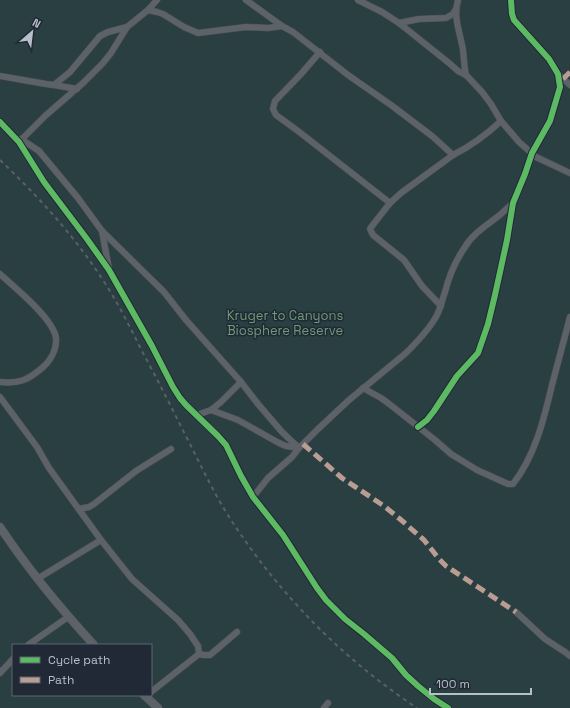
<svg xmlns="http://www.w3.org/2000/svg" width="570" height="708" viewBox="0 0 570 708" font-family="'Space Grotesk',sans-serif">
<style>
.green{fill:#2a3f41;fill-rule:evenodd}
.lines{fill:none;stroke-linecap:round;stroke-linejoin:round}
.minor-casing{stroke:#4b4f54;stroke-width:7}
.tertiary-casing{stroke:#4b4f54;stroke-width:9}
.minor{stroke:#5d6168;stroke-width:6}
.tertiary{stroke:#5d6168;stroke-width:8}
.rail{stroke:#5b6066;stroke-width:2;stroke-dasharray:4 4;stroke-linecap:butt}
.quiet{stroke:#b99d93;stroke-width:5;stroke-dasharray:10 5;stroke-linecap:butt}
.cycleway-casing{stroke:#202935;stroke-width:8}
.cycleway{stroke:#5cba63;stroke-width:6}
.labels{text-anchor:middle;stroke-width:3;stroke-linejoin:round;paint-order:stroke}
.park-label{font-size:13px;fill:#709a78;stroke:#202935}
</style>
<rect width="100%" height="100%" fill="#2d333a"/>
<!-- green -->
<path class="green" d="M0,0h570v708h-570zM13,645h138v50h-138z"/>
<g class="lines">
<!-- minor casing -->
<g class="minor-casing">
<g id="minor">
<path d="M246,0l36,26 11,6 55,43 43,30 41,31 21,19c18,-9 33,-20 48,-34"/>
<polyline points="358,0 382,12 399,23 449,63 458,71 466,75 482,92 491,104 501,121 519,142 536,157 570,173"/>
<path d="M458,0c-5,18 2,32 5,50 1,8 1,16 3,25"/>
<polyline points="148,10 157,12 163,14 184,27 198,33 246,27 268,28 282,26"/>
<polyline points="399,23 419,19 446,18 453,14 456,9"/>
<polyline points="320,52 301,74 275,101 273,109 276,115 298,131 390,203"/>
<polyline points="558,74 570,85"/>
<polyline points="0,76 46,84 54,85 70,72 100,36 108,32 127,27 148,10 157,0"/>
<polyline points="54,85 77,89"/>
<polyline points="0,122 19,142 44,182 87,239 109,270 152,346 173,387 180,398 186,405 218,436 226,445 241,476 253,497 283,535 317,588 326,600 345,619 364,634 392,658 406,675 418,686 434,699 448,708"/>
<polyline points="21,139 39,151 78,198 102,231 164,292 186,320 241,382 258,404 282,432 299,448"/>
<polyline points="19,142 45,116 83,83 103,63 111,53 127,27"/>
<polyline points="102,231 109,269"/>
<path d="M0,274c15,14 53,44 56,64 1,12 -6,23 -14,30 -14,12 -23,16 -42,14"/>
<polyline points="441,306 422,286 404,260 373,235 370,229 372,226 390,203 401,193 453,155"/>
<path d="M363,388l18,10 7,5 47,37 16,14 26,16 31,14h5c22,-28 31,-65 39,-99 6,-23 12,-46 18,-68"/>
<polyline points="0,397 37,447 49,468 101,540 132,579 178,620 190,634 198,646 199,654 151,692"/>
<polyline points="211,410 238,420 279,443 286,446 299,448"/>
<polyline points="197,415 211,410 221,402 241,382"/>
<polyline points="418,427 427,420 434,411 457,376 478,353 488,324 495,295 507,240 513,203 525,174 532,153 550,121 560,87 558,74 549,59 514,20 512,14 511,0"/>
<path d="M253,497l15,-19 24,-21 7,-9 19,-19 31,-29 57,-47c10,-10 25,-26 31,-38 4,-8 5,-15 8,-23 4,-16 11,-32 20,-45 8,-14 24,-23 36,-33 4,-4 8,-7 12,-11"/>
<polyline points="79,509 89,507 94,504 136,471 171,449"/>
<polyline points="37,579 101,540"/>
<polyline points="516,612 545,639 565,652 570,656"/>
<polyline points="28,645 68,617"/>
<polyline points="199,654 204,655 210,655 237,632"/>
<polyline points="0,673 13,659"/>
<polyline points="324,708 328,703"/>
</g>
</g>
<!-- tertiary casing -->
<g class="tertiary-casing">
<g id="tertiary">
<path d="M0,527c28,42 60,81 94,118"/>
<polyline points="144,695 158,708"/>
</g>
</g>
<!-- minor -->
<use href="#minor" class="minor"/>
<!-- tertiary -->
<use href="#tertiary" class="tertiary"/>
<!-- rail -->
<path class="rail" d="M0,160c41,39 78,80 108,128 13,21 24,43 35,65 17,31 32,62 48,93 13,26 26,53 42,77 49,74 110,136 184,185"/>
<!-- quiet -->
<g class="quiet">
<polyline points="563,79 570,72"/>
<polyline points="303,444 342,478 384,506 400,519 424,540 439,559 446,566 516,612"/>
</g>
<!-- cycleway casing -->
<g class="cycleway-casing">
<g id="cycleway">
<polyline points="0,122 19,142 44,182 87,239 109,270 152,346 173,387 180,398 186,405 218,436 226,445 241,476 253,497 283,535 317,588 326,600 345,619 364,634 392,658 406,675 418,686 434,699 448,708"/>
<polyline points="418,427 427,420 434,411 457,376 478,353 488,324 495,295 507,240 513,203 525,174 532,153 550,121 560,87 558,74 549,59 514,20 512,14 511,0"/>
</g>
</g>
<!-- cycleway -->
<use href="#cycleway" class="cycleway"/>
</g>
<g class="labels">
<!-- park labels -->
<g class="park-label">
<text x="285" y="320">Kruger to Canyons<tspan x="285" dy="15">Biosphere Reserve</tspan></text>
</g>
</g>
<!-- legend -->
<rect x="12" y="644" width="140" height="52" fill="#202935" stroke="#5d6571"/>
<rect x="20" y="657" width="20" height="6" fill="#5cba63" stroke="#5d6571"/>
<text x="48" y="664" font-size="12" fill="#b8bfca">Cycle path</text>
<rect x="20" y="677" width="20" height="6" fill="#b99d93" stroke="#5d6571"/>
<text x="48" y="684" font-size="12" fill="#b8bfca">Path</text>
<!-- north arrow -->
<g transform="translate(32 32) rotate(28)" stroke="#202935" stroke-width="3" paint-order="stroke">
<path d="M0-3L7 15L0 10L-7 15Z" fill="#b8bfca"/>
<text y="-6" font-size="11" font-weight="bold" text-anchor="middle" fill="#b8bfca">N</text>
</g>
<!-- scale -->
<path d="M430 688v6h101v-6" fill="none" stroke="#b8bfca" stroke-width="2"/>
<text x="436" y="688" font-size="12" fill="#b8bfca" stroke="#202935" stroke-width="3" paint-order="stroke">100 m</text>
</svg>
